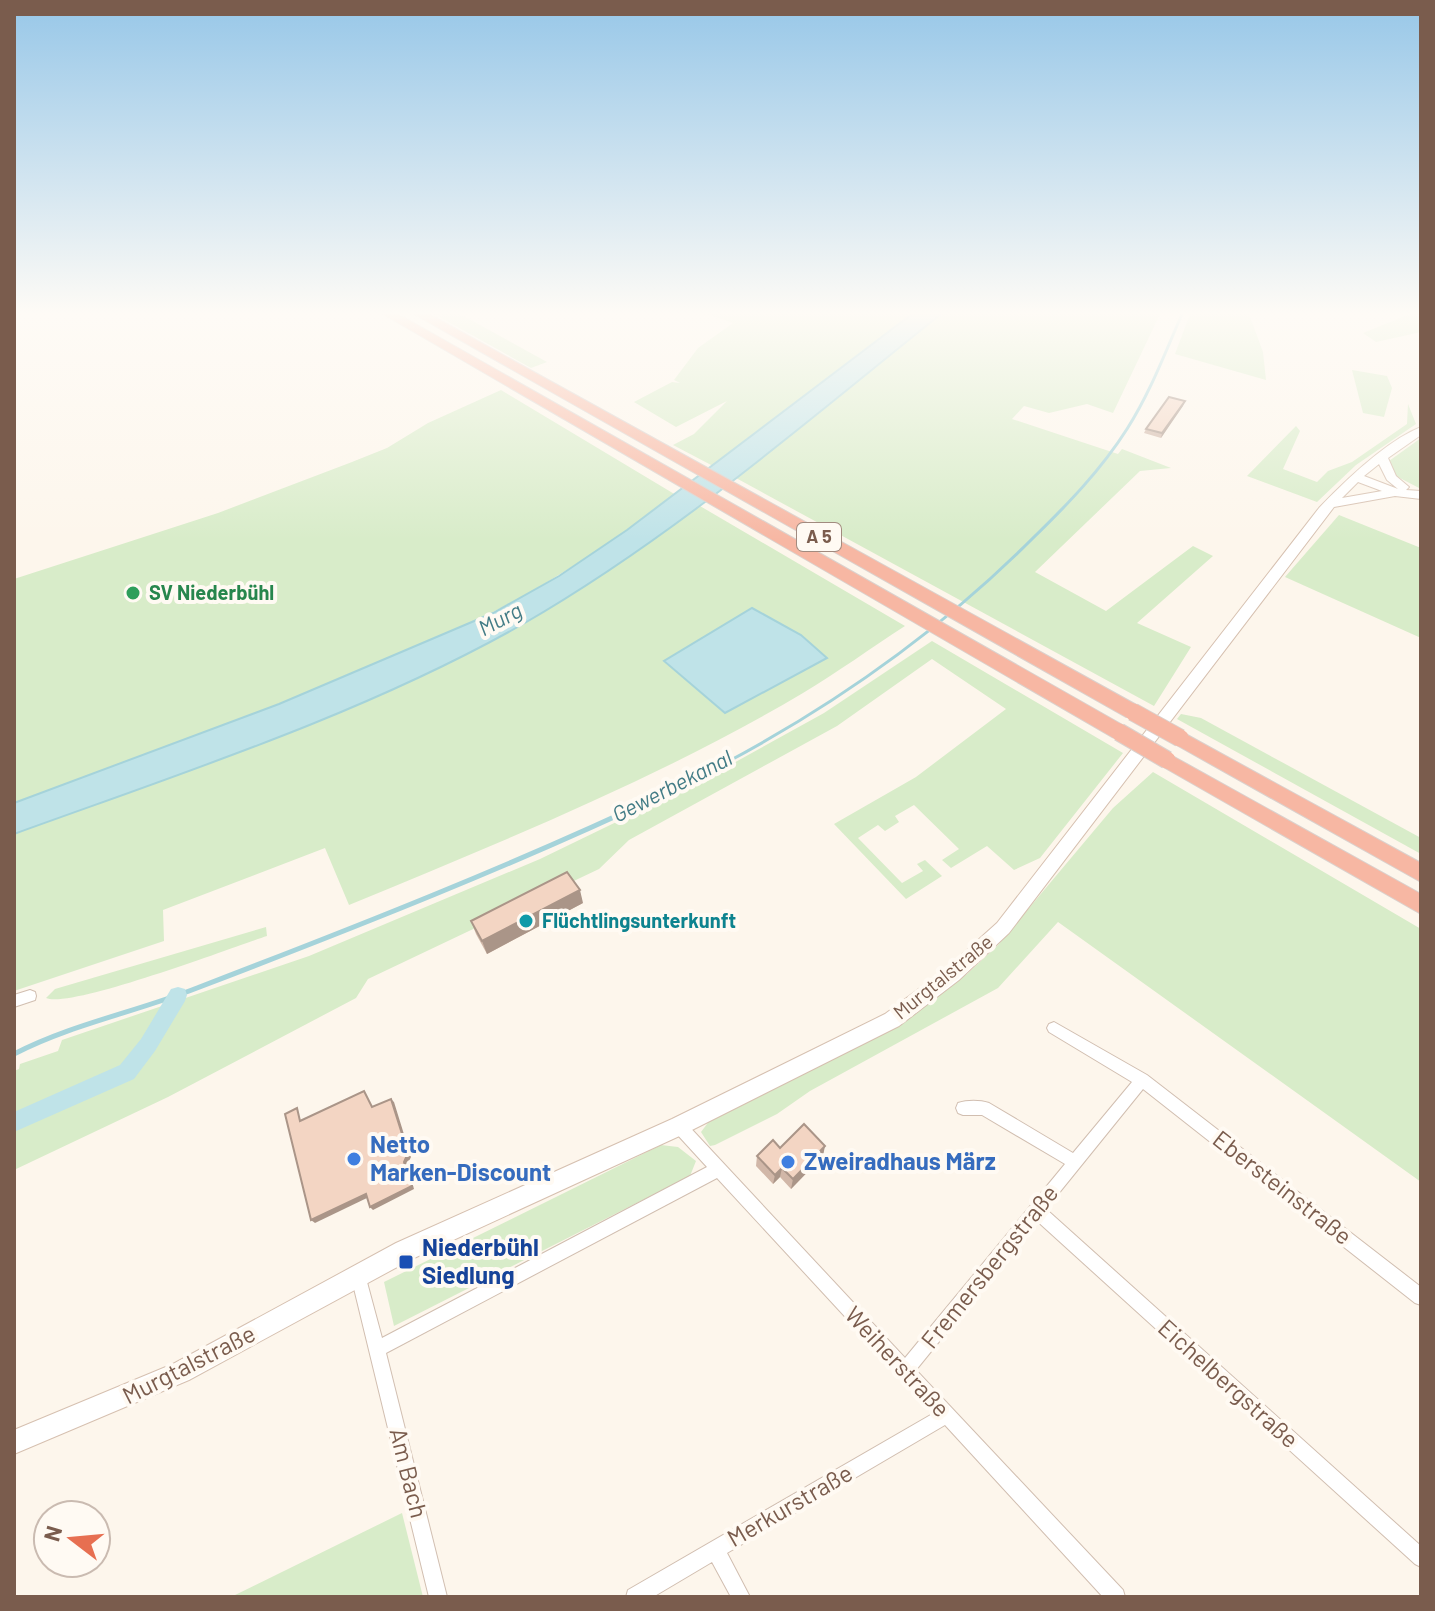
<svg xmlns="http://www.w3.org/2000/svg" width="1435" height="1611" viewBox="0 0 1435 1611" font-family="Barlow,sans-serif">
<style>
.green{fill:#d8ecc9}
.water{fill:#bfe3e8;stroke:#a5d3da;stroke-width:2}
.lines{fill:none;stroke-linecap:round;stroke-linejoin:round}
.stream-far1{stroke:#a5d3da;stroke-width:3}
.stream{stroke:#a5d3da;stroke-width:5}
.canal{fill:#bfe3e8;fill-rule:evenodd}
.street-casing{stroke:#d1beb0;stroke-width:2}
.secondary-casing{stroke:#d6c0b0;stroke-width:2}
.highway-casing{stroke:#dad1cd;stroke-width:2}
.street{fill:#fff;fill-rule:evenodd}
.secondary{fill:#fff;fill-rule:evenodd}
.highway{fill:#f7b7a3;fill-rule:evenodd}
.highway-bridge-casing{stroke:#dad1cd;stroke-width:19;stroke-linecap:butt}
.highway-bridge{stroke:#f7b7a3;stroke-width:17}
.wall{fill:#d1b7a8}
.shaded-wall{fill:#aa9588}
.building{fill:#f3d5c3;stroke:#aa9588;stroke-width:2}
.leisure-dot{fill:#2e9e5b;stroke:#fffaf3;stroke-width:3}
.culture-dot{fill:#0f9aa8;stroke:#fffaf3;stroke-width:3}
.shop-dot{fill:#3f7fe0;stroke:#fffaf3;stroke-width:3}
.transit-dot{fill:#1a4fb4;stroke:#fffaf3;stroke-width:3}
.labels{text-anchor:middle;stroke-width:8;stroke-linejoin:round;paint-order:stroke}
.shield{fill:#fffaf3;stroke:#a28b7f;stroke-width:2}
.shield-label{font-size:18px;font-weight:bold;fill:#7a5c4d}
.leisure-label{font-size:20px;font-weight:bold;fill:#27864d;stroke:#fffaf3;text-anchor:start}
.culture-label{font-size:20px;font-weight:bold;fill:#0d838f;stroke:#fffaf3;text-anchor:start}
.street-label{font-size:20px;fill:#7a5c4d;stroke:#fffaf3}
.water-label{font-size:22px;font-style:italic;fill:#437c86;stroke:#fffaf3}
.near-shop-label{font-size:24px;font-weight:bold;fill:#366cbe;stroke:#fffaf3;text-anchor:start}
.near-street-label{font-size:24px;fill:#7a5c4d;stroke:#fffaf3}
.near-transit-label{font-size:24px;font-weight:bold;fill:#164399;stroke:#fffaf3;text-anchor:start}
</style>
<rect width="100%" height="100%" fill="#fdf6ec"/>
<!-- green -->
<g class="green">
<polygon points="434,314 460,314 547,362 531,368"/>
<polygon points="707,314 912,314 713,466 673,445 694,434 727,401 676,427 634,402 672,382 680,383 674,380 698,348 733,323"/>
<polygon points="941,314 1160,314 1113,413 1087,404 1049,413 1024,406 1012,419 1118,454 1122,449 1171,468 1140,471 1035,572 1106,611 1193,546 1213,556 1137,623 1191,647 1154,706 736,478"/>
<polygon points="1190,314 1249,314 1263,352 1266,380 1175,354"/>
<polygon points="1410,314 1421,314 1421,332 1376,342 1363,333"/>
<polygon points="1352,370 1387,376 1392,388 1384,417 1363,413"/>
<path d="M501,390l175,105c-59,43 -118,84 -183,117 -153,78 -319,132 -479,191v-224l204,-66 134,-51 35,-14 41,-25z"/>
<polygon points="1408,404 1416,424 1356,465 1317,502 1247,476 1296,426 1300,431 1283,469 1317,482 1328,471 1352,462 1407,424"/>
<polygon points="1421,438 1421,489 1394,475 1389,461"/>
<path d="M700,506l205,120c-34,22 -67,46 -102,67 -143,85 -300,148 -454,212l-24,-57 -162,62 1,31 -150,50v-157c155,-56 315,-109 461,-185 80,-41 153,-91 225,-143z"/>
<polygon points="1339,515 1421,548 1421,638 1285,577"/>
<polygon points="932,641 1123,753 1040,858 1014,870 987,846 951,868 942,860 959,849 914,805 895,816 899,822 885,831 878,825 858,838 902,883 923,871 917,864 925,860 942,876 906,899 834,824 916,777 1006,709 932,659 837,726 629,840 599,869 368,979 356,998 168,1097 14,1170 14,1071 19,1069 20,1064 58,1051 62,1040 309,956 540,859 703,780 824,713"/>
<polygon points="1181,714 1201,718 1421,838 1421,854 1177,719"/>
<polygon points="1153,772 1421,929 1421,1182 1058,922 998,988 810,1091 777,1114 715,1145 710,1146 701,1132 713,1116 927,1003 967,974 998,945 1113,808"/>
<path d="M266,927l1,9c-34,11 -196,73 -221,62l9,-9z"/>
<polygon points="661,1145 678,1147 696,1161 690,1176 394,1326 384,1282"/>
<polygon points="402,1513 423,1597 231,1597"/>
</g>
<!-- water -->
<g class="water">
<path d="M912,314h29c-135,108 -267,223 -418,310 -159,90 -338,148 -509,210v-31l265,-99 214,-91 66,-37 68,-46z"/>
<polygon points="752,608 801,635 827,658 725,713 664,661"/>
</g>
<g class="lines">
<!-- stream-far1 -->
<path class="stream-far1" d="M664,794c136,-65 262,-149 368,-255 35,-34 69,-69 95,-110 23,-36 38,-76 55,-115"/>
<!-- stream -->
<path class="stream" d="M14,1054c58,-30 122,-42 183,-66 159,-61 317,-123 471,-196"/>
<!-- canal -->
<polygon class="canal" points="178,987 185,989 187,995 185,1001 155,1051 134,1079 14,1132 14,1112 120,1065 141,1039 171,989"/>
<!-- street casing -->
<g class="street-casing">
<g id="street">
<polygon points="30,990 35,992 36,996 35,1000 14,1007 14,995"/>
<path d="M1054,1022l93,53 274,212v18l-6,-2 -272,-214 -97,120 375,337v21l-6,-3 -378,-343 -121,149 207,220 2,7h-22l-158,-172 -218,128 23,44h-19l-19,-35 -59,35h-27l2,-7 306,-177 -217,-235 -331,175 61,244h-18l-78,-321 3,-5 5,-3 5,3 18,67 325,-171 -33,-36 -2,-5 2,-5 5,-2 5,2 221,237 160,-194 -83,-49h-19l-5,-2 -2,-5 2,-5c9,-3 22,-3 31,0l84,50 59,-71 -83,-50 -2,-4 2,-4z"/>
</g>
</g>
<!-- secondary casing -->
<g class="secondary-casing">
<path id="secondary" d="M1421,427v8l-33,23 8,18 13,11 -3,3 15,1v8l-26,-3 -61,11 -325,426 -50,47 -60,46 -213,107 -274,126 -223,121 -175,74v-24l159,-66 223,-121 276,-124 213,-105 62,-46 50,-45 322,-415c26,-27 67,-67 102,-81zM1379,464l8,16 11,9 -34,-13zM1358,482l24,9 -40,7z"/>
</g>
<!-- highway casing -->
<g class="highway-casing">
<g id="highway">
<polygon points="383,314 398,314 1126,727 1128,732 1119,739 1112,737"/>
<polygon points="414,314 429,314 1140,707 1142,712 1140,717 1126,717"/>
<polygon points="1180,731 1421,863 1421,882 1173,743 1171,738"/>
<polygon points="1167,753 1421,894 1421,914 1160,765 1157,760 1160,755"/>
</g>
</g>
<!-- street -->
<use href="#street" class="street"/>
<!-- secondary -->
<use href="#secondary" class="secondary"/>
<!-- highway -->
<use href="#highway" class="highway"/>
<!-- highway-bridge casing -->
<g class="highway-bridge-casing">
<g id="highway-bridge">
<polyline points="1133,712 1180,738"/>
<polyline points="1119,732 1167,760"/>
</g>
</g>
<!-- highway-bridge -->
<use href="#highway-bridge" class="highway-bridge"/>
</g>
<!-- wall -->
<g class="wall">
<polygon points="1185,401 1161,438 1144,433 1146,429"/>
<polygon points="583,903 487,954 476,934 471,921"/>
<polygon points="780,1148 823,1156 791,1189 780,1177 773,1184 756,1166 757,1156"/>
</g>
<!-- shaded-wall -->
<g class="shaded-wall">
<polygon points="1185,401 1183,406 1161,438 1162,433"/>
<polygon points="580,890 583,903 487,954 482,941"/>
<polygon points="391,1099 394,1102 411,1157 407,1165 414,1189 373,1210 370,1207 404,1162"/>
<polygon points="825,1146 823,1156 791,1189 793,1179"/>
<polygon points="782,1168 780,1177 773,1184 775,1175"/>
<polygon points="366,1194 369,1197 315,1223 311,1220"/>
</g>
<!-- building -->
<g class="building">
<polygon points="1169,397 1185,401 1162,433 1146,429"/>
<polygon points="567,872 580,890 482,941 471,921"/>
<polygon points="364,1091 372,1107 391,1099 408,1153 404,1162 412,1186 370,1207 366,1194 311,1220 285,1114 297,1108 300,1121"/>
<polygon points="804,1124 825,1146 793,1179 782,1168 775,1175 757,1156 773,1140 780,1148"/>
</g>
<!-- sky -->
<linearGradient id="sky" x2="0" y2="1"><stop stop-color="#97c7e8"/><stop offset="0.58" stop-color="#fefbf6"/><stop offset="1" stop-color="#fefbf6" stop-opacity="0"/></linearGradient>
<rect width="1435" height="540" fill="url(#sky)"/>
<!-- markers -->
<circle class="leisure-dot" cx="133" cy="593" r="8"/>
<circle class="culture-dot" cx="526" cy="921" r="8"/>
<g class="shop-dot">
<circle cx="354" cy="1159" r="8"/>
<circle cx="788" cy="1162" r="8"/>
</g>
<rect class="transit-dot" x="398" y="1254" width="16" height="16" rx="4"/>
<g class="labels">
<!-- shield labels -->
<rect class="shield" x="797" y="523" width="44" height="28" rx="6"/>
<g class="shield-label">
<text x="819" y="543">A 5</text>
</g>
<!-- leisure labels -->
<g class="leisure-label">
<text x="149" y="600">SV Niederbühl</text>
</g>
<!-- culture labels -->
<g class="culture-label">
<text x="542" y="928">Flüchtlingsunterkunft</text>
</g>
<!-- street labels -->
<g class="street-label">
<text transform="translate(943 977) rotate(-39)" y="7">Murgtalstraße</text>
</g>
<!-- water labels -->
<g class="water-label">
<text transform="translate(500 619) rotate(-28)" y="8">Murg</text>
<text transform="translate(672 786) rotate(-27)" y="8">Gewerbekanal</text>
</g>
<!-- near-shop labels -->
<g class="near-shop-label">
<text x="370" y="1153">Netto<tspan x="370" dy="28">Marken-Discount</tspan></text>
<text x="804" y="1170">Zweiradhaus März</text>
</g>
<!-- near-street labels -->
<g class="near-street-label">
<text transform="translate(1282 1188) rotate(38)" y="8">Ebersteinstraße</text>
<text transform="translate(990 1267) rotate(-51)" y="8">Fremersbergstraße</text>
<text transform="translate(897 1362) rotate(47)" y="8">Weiherstraße</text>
<text transform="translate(189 1365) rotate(-27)" y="8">Murgtalstraße</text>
<text transform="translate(1228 1384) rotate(42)" y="8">Eichelbergstraße</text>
<text transform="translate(408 1473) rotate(76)" y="8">Am Bach</text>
<text transform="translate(790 1506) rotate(-30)" y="8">Merkurstraße</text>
</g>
<!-- near-transit labels -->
<g class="near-transit-label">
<text x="422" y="1256">Niederbühl<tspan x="422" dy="28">Siedlung</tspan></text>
</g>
</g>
<!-- border -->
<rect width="1435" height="1611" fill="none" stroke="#7a5c4d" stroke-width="32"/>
<!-- north arrow -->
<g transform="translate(72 1539) rotate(286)"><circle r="38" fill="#fffaf3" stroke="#cabbb1" stroke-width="2"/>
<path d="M0-6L14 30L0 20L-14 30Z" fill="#e76f51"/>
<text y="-12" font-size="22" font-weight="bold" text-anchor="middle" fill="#7a5c4d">N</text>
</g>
</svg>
